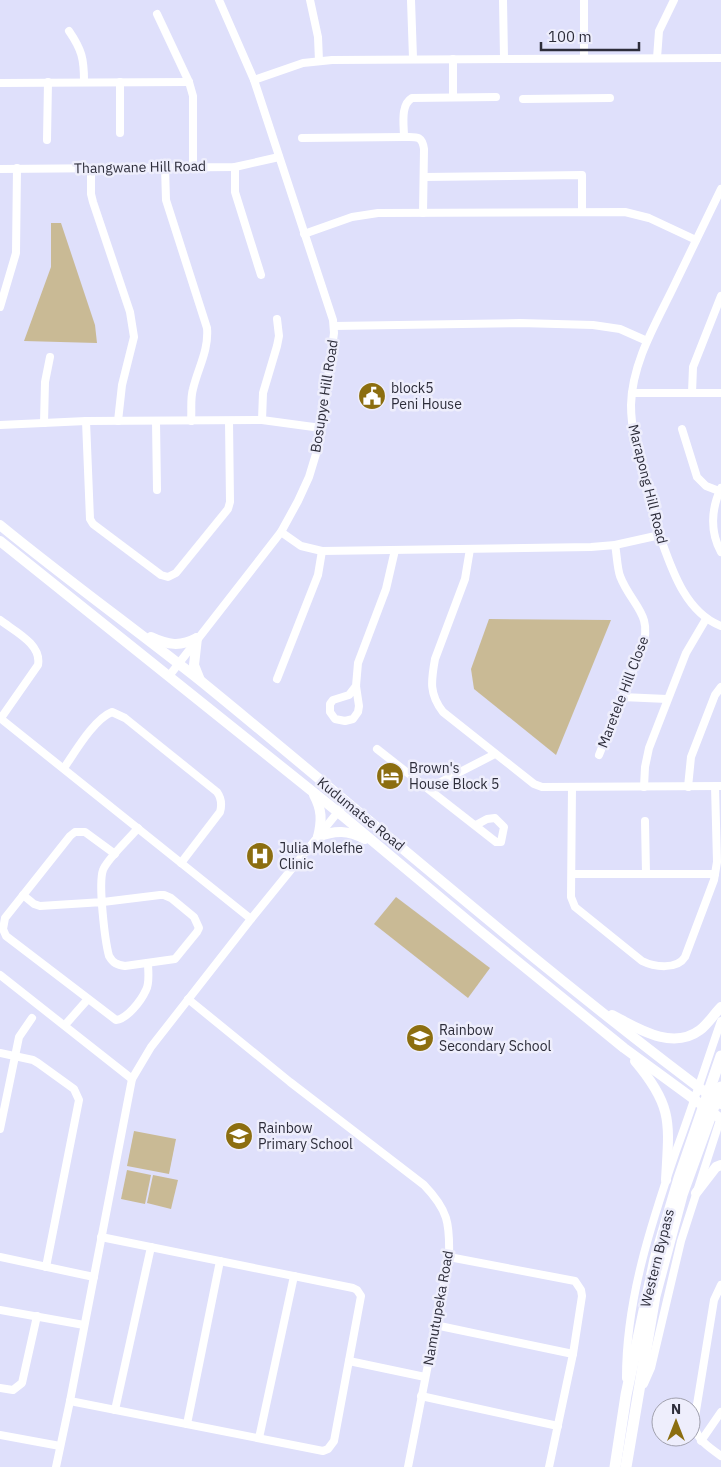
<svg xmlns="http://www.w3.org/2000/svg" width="721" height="1467" viewBox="0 0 721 1467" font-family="'IBM Plex Sans',sans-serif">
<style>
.green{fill:#c9ba95}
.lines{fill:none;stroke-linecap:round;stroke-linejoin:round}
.minor{stroke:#fff;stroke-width:8}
.major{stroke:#fff;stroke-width:10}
.highway{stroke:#fff;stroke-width:11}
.labels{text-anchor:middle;stroke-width:5;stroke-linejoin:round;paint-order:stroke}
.street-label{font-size:14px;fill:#2d2d3a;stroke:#eeeefc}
.poi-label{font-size:14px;fill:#2d2d3a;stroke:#eeeefc;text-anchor:start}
</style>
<rect width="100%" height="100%" fill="#dfe0fb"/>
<!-- green -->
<g class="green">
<polygon points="51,223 61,223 95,325 97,343 24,341 51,267"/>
<polygon points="489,619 611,620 556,755 474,689 471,669"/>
<polygon points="396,897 490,968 468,998 374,924"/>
<polygon points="134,1131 176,1139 169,1174 127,1166"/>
<polygon points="127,1170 151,1175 145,1204 121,1199"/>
<polygon points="153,1175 178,1180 171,1209 147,1203"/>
</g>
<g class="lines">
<!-- minor -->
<g class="minor">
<polyline points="310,0 318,37 319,61"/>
<polyline points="411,0 413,58"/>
<polyline points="503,0 504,58"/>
<polyline points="157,14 189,82 193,96 193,166"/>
<path d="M69,31c13,19 15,28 15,50"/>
<polyline points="584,58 584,0"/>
<polyline points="657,58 659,31 674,0"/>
<polyline points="254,80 303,63 332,60 721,58"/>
<polyline points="0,83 189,82"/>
<polyline points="453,97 453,59"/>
<polyline points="523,99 610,98"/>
<polyline points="120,133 120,82"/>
<path d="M404,137c0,-12 -4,-32 8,-39l84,-1"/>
<path d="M302,138l102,-1c12,0 18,-2 20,12l-1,64"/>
<polyline points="47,140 48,82"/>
<path d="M165,167l1,33 41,128c2,22 -9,40 -14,61 -3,10 -1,22 -2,32"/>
<polyline points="235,167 235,192 261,275"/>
<polyline points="91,168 91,194 93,202 130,312 134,337 122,385 118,421"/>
<polyline points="0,169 235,167 279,157"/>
<polyline points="424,177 582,175 582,212"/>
<path d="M721,189c-16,33 -32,66 -48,99 -18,37 -41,75 -42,117 0,28 9,55 16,82 5,18 9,37 15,55 11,31 25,71 59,84"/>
<polyline points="304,234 352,217 378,213 625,212 649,218 696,240"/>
<polyline points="0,307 16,253 17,168"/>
<polyline points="334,326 520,323 593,325 620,329 647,341"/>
<polyline points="632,393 721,393"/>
<polyline points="692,393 693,367 721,296"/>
<polyline points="262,420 263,393 277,346 279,336 277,319"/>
<polyline points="86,421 90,519 93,524 161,575 168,577 176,573 228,509 230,502 229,421"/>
<polyline points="156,421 157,490"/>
<polyline points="44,423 45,382 50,357"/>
<polyline points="0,425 86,421 262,420 321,428"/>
<polyline points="682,429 697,477 706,486 719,491"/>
<path d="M721,488c-10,21 -11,44 0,64"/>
<polyline points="281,532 301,546 322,551 591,547 615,545 660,535"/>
<path d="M470,549l-5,30 -30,80c-4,22 -6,35 8,53l91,72 8,3 179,-1"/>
<path d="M0,620c14,11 42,24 38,45l-37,53"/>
<polyline points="169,676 281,532 298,501 309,477 319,444 334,333 333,320 254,80 219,0"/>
<polyline points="277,679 318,575 322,551"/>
<polyline points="356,686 349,695 333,700 330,704 330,712 335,719 345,721 353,719 358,712 359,706 356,686 358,663 386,589 395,550"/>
<polyline points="622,697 667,699"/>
<polyline points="0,718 251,919"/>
<polyline points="377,749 496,842 501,842 504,827 495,818 487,819 476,825"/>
<path d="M599,755l43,-107c12,-34 -11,-43 -22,-72 -3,-9 -3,-21 -5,-31"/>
<path d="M64,768c11,-16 30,-49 48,-56l13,6 92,74c5,7 5,13 3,20l-39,51"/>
<path d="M572,787l-1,110 4,10 67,54c12,6 35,9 43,-4l29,-77 3,-18 -2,-76"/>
<polyline points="644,787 645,767 649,748 686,653 706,619"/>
<polyline points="688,787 691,757 715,695 721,687"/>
<polyline points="429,788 495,754"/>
<polyline points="645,821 646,874"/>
<path d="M115,854l-30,-22h-10l-5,4 -65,82 -2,11 3,7 110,84c11,-1 25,-19 30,-30 4,-7 2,-19 2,-27"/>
<polyline points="572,874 715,874"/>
<path d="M23,895l11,9 6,2 63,-4 57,-7h4l7,3 23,19 5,11 -2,4 -22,27 -50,7c-8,-1 -12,-3 -16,-10 -4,-15 -11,-72 -6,-86 4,-11 27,-32 35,-42"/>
<polyline points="0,975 132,1079"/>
<path d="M188,999l102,83 134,103c24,25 26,38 25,72l-41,210"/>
<polyline points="65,1025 88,999"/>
<polyline points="0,1053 33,1060 38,1063 74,1089 79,1100 46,1267"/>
<polyline points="0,1129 19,1037 32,1018"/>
<polyline points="0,1257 94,1277"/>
<polyline points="449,1257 575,1281 581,1290 582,1296 573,1354 549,1467"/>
<path d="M721,1285l-7,15 -20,123c2,17 14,23 27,33"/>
<polyline points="0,1310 84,1325"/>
<polyline points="435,1325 573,1354"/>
<polyline points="349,1361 425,1377"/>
<path d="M626,1378c0,-78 25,-154 50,-227 16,-43 30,-87 45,-130"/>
<polyline points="644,1384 651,1368 681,1241 721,1117"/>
<polyline points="0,1388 13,1390 22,1383 37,1316"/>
<polyline points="421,1396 558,1426"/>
<polyline points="70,1401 323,1451 328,1449 334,1441 361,1296 357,1290 353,1288 101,1237"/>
<polyline points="115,1410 151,1247"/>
<polyline points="187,1424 220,1261"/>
<polyline points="0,1435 60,1446"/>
<polyline points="259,1438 294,1276"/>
<polyline points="701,1441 721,1412"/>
<polyline points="56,1467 70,1401 132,1079 151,1047 251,919 346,802"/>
</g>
<!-- major -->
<g class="major">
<path d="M0,525c66,54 135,104 202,157 173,141 340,289 519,422"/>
<polyline points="0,541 338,812 479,930 624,1048 721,1119"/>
<path d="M151,637c17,8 29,10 46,1"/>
<polyline points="197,638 194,665 200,680"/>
<path d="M314,795c8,15 8,25 4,42"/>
<path d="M318,837c17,-7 30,-7 47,2"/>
<path d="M612,1015c25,13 60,36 88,15 8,-6 14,-16 21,-23"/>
<path d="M635,1061c39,46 34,63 31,119"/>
<polyline points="696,1193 716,1167 721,1165"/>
</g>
<!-- highway -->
<g class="highway">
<polyline points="615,1467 626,1395 655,1259 679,1178 721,1056"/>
<polyline points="626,1467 655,1296 682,1195 721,1087"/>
</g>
</g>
<!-- icons -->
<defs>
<g id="civic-disc" transform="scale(1.4375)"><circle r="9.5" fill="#8c6e10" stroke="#eeeefc"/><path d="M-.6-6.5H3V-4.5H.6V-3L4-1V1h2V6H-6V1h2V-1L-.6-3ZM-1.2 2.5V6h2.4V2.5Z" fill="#fff"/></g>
<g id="hotel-disc" transform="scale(1.4375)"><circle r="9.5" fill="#8c6e10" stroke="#eeeefc"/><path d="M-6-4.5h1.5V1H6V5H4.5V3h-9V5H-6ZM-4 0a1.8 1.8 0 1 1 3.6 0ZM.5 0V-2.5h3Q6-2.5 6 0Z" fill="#fff"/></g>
<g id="hospital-disc" transform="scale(1.4375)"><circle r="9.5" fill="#8c6e10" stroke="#eeeefc"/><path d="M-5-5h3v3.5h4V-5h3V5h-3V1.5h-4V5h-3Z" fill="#fff"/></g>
<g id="school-disc" transform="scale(1.4375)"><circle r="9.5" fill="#8c6e10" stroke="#eeeefc"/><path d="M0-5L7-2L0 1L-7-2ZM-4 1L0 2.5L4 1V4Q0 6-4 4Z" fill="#fff"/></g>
</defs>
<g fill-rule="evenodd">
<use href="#civic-disc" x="372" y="396"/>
<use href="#hotel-disc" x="390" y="776"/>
<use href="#hospital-disc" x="260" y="856"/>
<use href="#school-disc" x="420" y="1038"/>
<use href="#school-disc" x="239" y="1136"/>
</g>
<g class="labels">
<!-- street labels -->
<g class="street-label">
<text transform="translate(140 167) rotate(-1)" y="5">Thangwane Hill Road</text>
<text transform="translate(324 396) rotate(-81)" y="5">Bosupye Hill Road</text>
<text transform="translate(648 484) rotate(76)" y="5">Marapong Hill Road</text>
<text transform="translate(623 692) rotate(-69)" y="5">Maretele Hill Close</text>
<text transform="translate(361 814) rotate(39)" y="5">Kudumatse Road</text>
<text transform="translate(657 1258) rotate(-76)" y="5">Western Bypass</text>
<text transform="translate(438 1308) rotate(-80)" y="5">Namutupeka Road</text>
</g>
<!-- poi labels -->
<g class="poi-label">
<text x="391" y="393">block5<tspan x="391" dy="16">Peni House</tspan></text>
<text x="409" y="773">Brown's<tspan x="409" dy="16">House Block 5</tspan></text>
<text x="279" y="853">Julia Molefhe<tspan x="279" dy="16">Clinic</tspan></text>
<text x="439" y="1035">Rainbow<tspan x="439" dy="16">Secondary School</tspan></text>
<text x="258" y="1133">Rainbow<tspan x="258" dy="16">Primary School</tspan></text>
</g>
</g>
<!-- north arrow -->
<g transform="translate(676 1422)"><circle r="24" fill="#eeeefc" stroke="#a1a1ae"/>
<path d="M0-4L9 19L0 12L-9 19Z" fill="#8c6e10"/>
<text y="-8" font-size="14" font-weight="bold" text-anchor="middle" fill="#2d2d3a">N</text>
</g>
<!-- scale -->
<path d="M541 42v8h98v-8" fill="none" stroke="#2d2d3a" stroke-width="2.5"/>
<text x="548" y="42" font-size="15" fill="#2d2d3a" stroke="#eeeefc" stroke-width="4" paint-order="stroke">100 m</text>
</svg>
